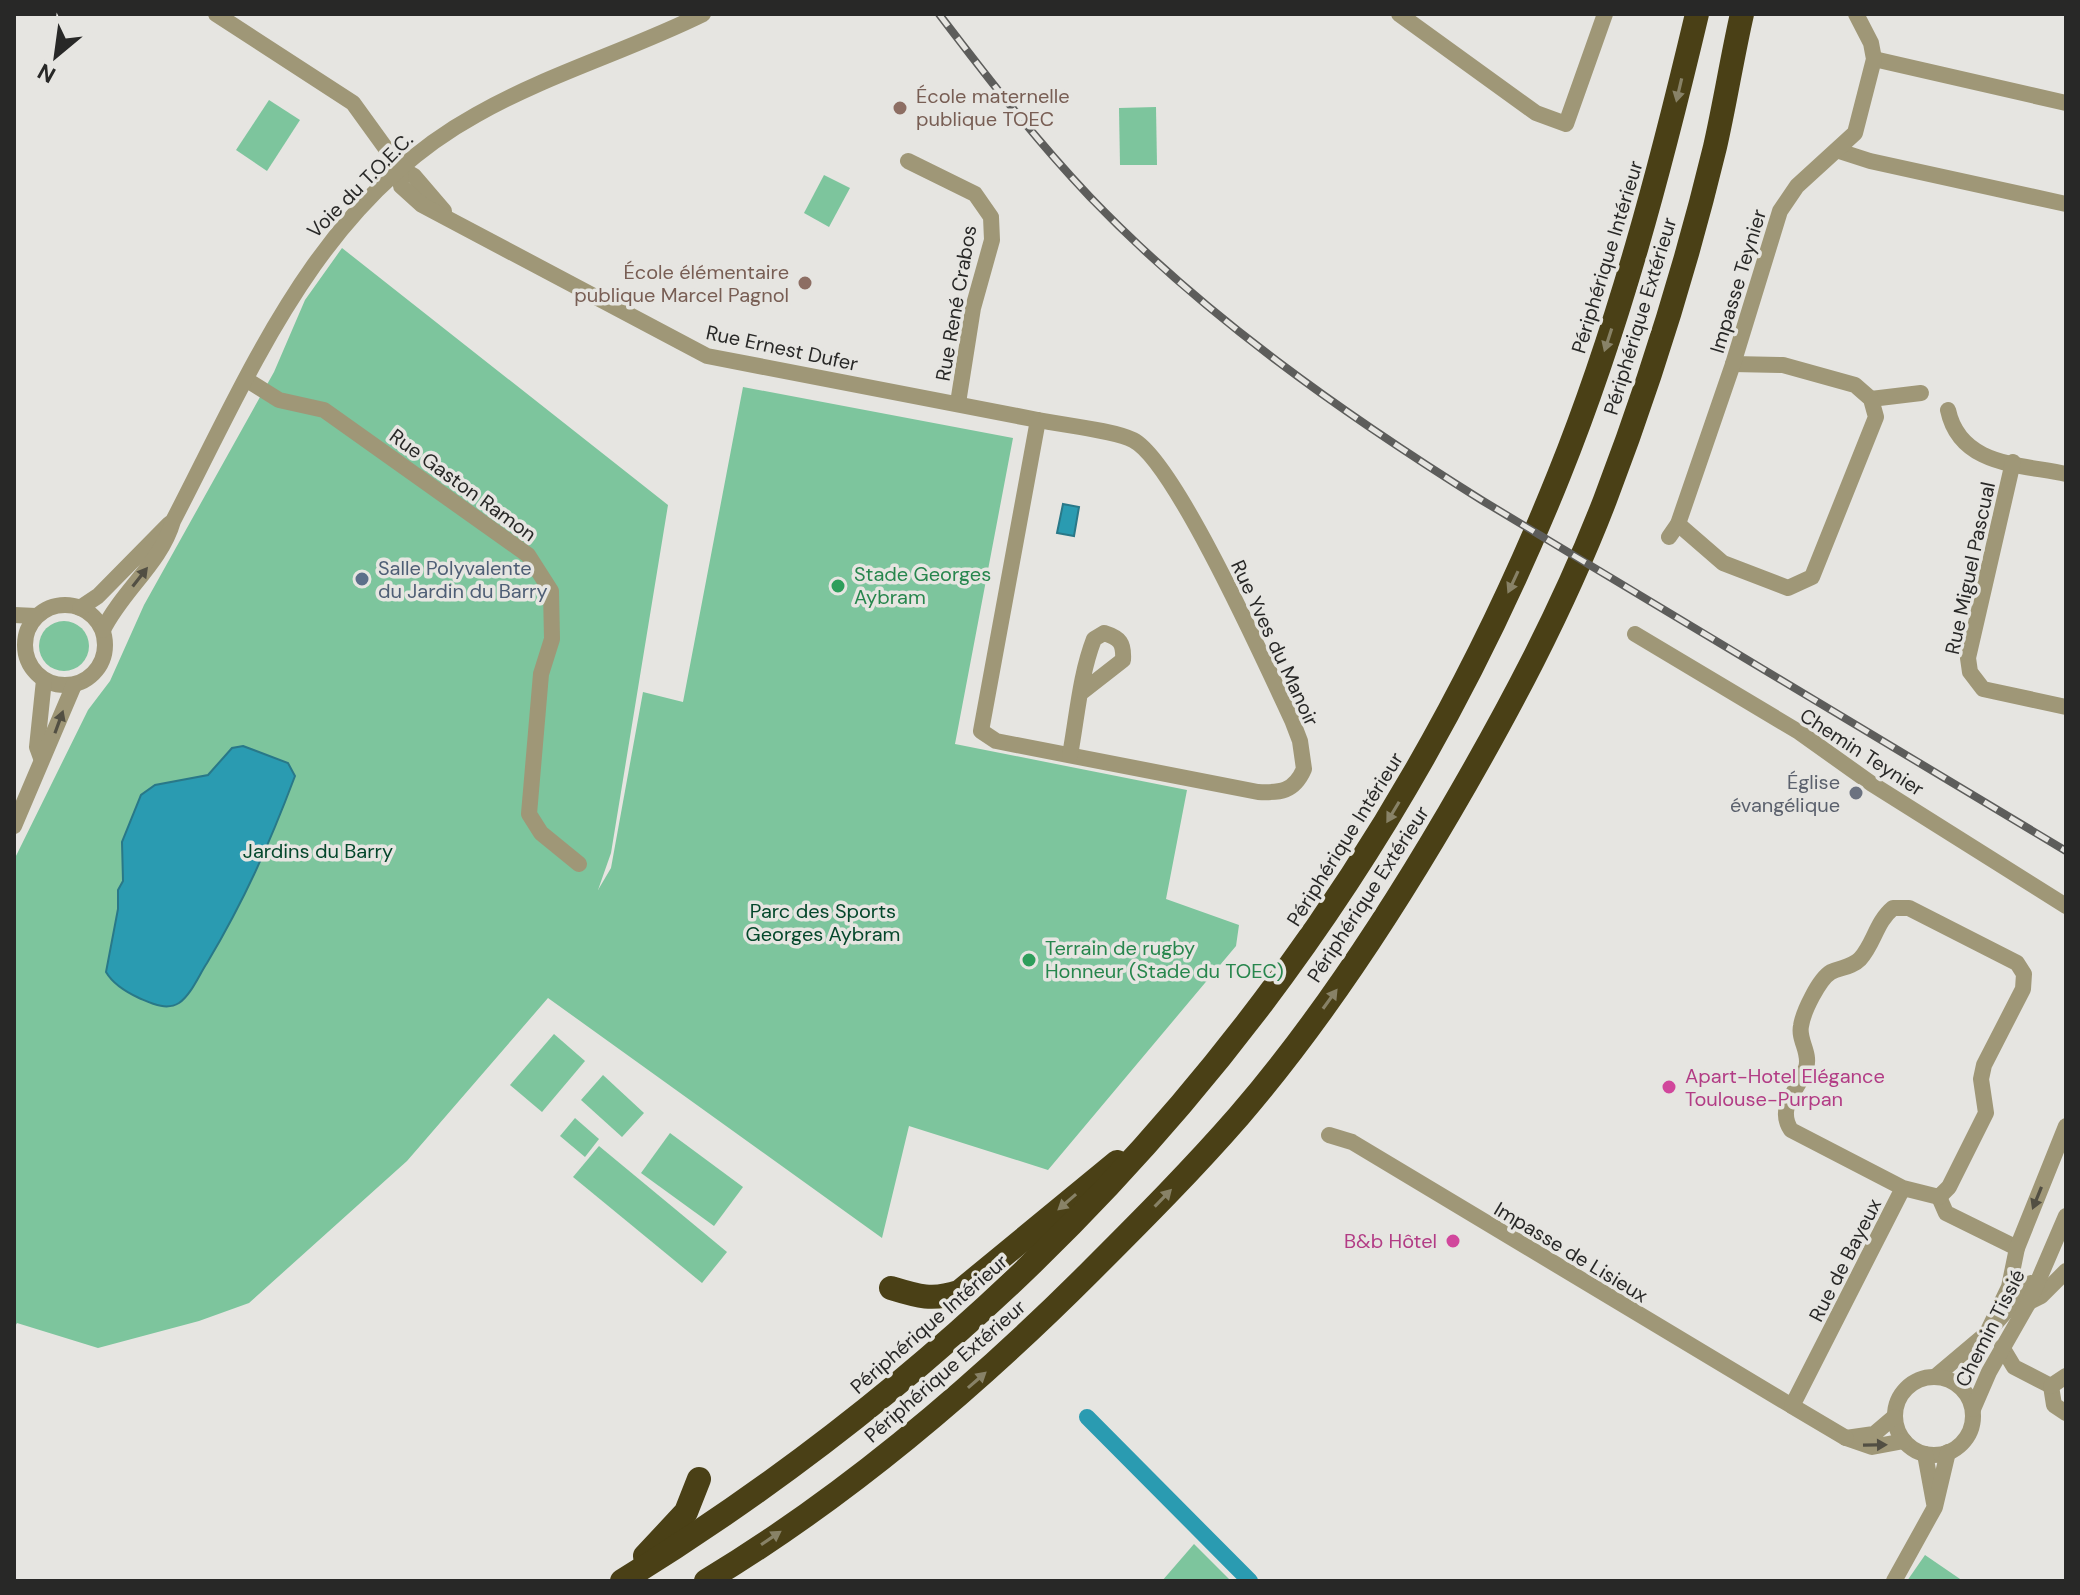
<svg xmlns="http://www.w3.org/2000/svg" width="2080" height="1595" viewBox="0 0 2080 1595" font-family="'DM Sans',sans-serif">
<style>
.green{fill:#7dc59d}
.water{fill:#2a9bb1;stroke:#297888;stroke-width:2}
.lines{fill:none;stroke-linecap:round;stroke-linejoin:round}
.canal{stroke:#2a9bb1;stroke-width:16}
.minor{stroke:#9f9777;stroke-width:16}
.highway{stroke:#4a4016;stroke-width:24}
.rail-casing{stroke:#5d5d5b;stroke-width:8}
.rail{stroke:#e6e5e1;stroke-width:5;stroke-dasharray:15;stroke-linecap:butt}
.oneway{fill:#888267}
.oneway2{fill:#524f43}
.education-dot{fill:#8d6e63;stroke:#e6e5e1;stroke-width:3}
.service-dot{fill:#5c6f8a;stroke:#e6e5e1;stroke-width:3}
.leisure-dot{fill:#2e9e5b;stroke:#e6e5e1;stroke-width:3}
.worship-dot{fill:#6b7280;stroke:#e6e5e1;stroke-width:3}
.hotel-dot{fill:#d1479c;stroke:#e6e5e1;stroke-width:3}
.labels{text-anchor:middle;stroke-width:7;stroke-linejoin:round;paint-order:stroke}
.education-label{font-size:20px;fill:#785e54;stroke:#e6e5e1;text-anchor:start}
.street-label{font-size:20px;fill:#282827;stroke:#e6e5e1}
.service-label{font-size:20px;fill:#4e5e75;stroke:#e6e5e1;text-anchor:start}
.leisure-label{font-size:20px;fill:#27864d;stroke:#e6e5e1;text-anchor:start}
.worship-label{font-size:20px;fill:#5b616d;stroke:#e6e5e1;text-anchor:end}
.park-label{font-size:20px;fill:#04472b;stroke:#e6e5e1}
.hotel-label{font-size:20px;fill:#b23c85;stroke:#e6e5e1;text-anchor:start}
</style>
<rect width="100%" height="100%" fill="#e6e5e1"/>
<!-- green -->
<g class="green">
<polygon points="269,100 300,120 267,171 236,150"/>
<polygon points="1156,107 1157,165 1120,165 1119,108"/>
<polygon points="824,175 850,188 829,227 804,213"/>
<polygon points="342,248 668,505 611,853 598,890 611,868 643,692 683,702 743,387 1013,438 955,744 1187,790 1166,899 1239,925 1236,946 1048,1170 909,1126 882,1238 548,998 407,1161 249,1303 199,1321 98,1348 17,1323 14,1328 14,860 88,710 110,681 144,605 274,372 305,300"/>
<circle cx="64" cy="646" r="25"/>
<polygon points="554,1034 585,1061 542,1112 510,1085"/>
<polygon points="603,1075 644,1113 622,1137 581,1100"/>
<polygon points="575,1118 599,1139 585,1157 560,1136"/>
<polygon points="670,1133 743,1187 714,1226 641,1173"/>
<polygon points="599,1146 727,1252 702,1283 573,1177"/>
<polygon points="1194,1544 1231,1581 1162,1581"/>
<polygon points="1925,1555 1963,1581 1907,1581"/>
</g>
<!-- water -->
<g class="water">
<polygon points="1063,504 1079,507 1074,536 1057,533"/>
<path d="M243,746l45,17 7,13c-26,69 -50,123 -88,187 -8,12 -16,32 -28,40 -13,8 -28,0 -40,-5 -13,-6 -26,-14 -33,-26l12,-63v-19l5,-9 -1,-39 19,-47 14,-10 53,-10 24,-27z"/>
</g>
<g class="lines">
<!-- canal -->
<polyline class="canal" points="1087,1417 1250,1581"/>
<!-- minor -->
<g class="minor">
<polyline points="216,14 353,103 400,168 414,176 444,211"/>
<polyline points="1399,14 1536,113 1566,124 1605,14"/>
<polyline points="1874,59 2066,103"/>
<polyline points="1839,151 1870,161 2066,204"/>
<polyline points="908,161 975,194 991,217 992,240 973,308 958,403"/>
<polyline points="400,168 401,186 422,205 707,356 1038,420"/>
<polyline points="247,380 279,400 324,410 528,555 551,591 552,639 541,674 529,814 541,833 579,864"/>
<polyline points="1871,399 1921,393"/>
<path d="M1948,410c12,56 71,54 118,64"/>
<path d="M1038,420c24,5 75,10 95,20 42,21 135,229 159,280l8,21 4,28c-10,23 -24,24 -46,23l-262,-51 -15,-10z"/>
<polyline points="2013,462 1968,658 1970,672 1983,689 2066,707"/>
<polyline points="1678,524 1723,563 1788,588 1812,577 1876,417 1871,399 1855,385 1783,365 1733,364"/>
<polyline points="1669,537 1678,524 1733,364 1780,211 1797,186 1855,133 1874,59 1871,43 1856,14"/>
<circle cx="65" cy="645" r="40"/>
<polyline points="80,608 98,596 169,524"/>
<polyline points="14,615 36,616"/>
<path d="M103,630c19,-39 58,-67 70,-109 79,-152 145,-319 303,-406 72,-41 152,-64 227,-101"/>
<polyline points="1635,634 1799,732 1872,784 2066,906"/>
<path d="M1070,755c7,-38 10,-80 24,-116l10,-6c16,5 20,10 19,27l-41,32"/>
<polyline points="41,758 37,747 44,680"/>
<polyline points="14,826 74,685"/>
<polyline points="1329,1135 1352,1142 1792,1406"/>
<polyline points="1939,1197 1946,1213 2017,1248"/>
<polyline points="2029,1302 2041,1296 2066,1271"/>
<polyline points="1987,1333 2009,1287 2017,1248 2066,1126"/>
<polyline points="2002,1347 2014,1367 2051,1386"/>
<polyline points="1936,1376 1987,1333 2031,1283"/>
<circle cx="1934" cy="1416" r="39"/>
<polyline points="2051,1386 2054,1405 2066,1413"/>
<polyline points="2051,1386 2066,1376"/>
<polyline points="1973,1409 1989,1372 2029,1302 2066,1216"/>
<polyline points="1894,1417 1874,1434 1846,1438 1872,1447 1904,1441"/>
<path d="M1846,1438l-54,-32 111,-218 -112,-58c-15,-23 7,-39 15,-62 5,-15 -8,-28 -5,-42 2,-14 18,-47 30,-54 10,-5 20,-4 29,-13 14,-15 16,-37 33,-51h16l108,55 7,11 -1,15 -39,76 -3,14 5,34 -37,74 -10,10 -36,-9"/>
<polyline points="1925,1454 1934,1503"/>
<polyline points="1894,1581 1935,1507 1948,1452"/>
</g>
<!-- highway -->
<g class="highway">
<path d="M891,1288c26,8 41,13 68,4l158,-130"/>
<polyline points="645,1556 686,1512 699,1479"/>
<path d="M622,1581c429,-265 749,-637 937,-1106 60,-149 101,-305 138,-461"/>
<path d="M706,1581c141,-85 269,-194 385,-310 51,-51 101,-101 148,-155 80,-93 148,-197 210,-303 59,-101 114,-204 156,-313 44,-115 81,-233 110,-353 10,-44 17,-89 27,-133"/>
</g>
<!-- rail casing -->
<g class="rail-casing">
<path id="rail" d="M939,14c48,63 96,125 151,183 114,119 254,217 393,304l583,350"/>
</g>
<!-- rail -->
<use href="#rail" class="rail"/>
</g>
<!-- one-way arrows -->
<defs><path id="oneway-solid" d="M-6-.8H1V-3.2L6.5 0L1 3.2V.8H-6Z" transform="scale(2)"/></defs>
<g class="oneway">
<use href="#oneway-solid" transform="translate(1679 90) rotate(103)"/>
<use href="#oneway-solid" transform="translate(1608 340) rotate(108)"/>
<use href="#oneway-solid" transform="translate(1513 582) rotate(115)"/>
<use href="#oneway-solid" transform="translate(1393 812) rotate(121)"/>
<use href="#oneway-solid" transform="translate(1330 999) rotate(-54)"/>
<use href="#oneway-solid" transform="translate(1163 1198) rotate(-46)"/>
<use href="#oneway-solid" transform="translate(1067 1202) rotate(139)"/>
<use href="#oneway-solid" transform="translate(977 1380) rotate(-41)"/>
<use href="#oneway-solid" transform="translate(771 1538) rotate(-34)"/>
</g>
<g class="oneway2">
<use href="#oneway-solid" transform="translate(140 577) rotate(-52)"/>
<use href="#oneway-solid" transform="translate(59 722) rotate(-70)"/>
<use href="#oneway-solid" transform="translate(2037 1198) rotate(112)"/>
<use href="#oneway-solid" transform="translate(1875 1445) rotate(-1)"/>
</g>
<!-- markers -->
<g class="education-dot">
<circle cx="900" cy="108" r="8"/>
<circle cx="805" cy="283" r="8"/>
</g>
<circle class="service-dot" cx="362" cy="579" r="8"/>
<g class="leisure-dot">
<circle cx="838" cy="586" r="8"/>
<circle cx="1029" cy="960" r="8"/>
</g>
<circle class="worship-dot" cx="1856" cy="793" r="8"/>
<g class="hotel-dot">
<circle cx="1669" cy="1087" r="8"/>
<circle cx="1453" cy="1241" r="8"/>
</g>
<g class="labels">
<!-- education labels -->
<g class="education-label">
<text x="916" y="103">École maternelle<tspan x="916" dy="23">publique TOEC</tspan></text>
<text x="789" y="279" text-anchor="end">École élémentaire<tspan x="789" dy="23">publique Marcel Pagnol</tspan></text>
</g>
<!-- street labels -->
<g class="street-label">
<text transform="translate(360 185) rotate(-45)" y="7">Voie du T.O.E.C.</text>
<text transform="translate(1607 257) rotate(-73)" y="7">Périphérique Intérieur</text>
<text transform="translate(1738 281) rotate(-73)" y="7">Impasse Teynier</text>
<text transform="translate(956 303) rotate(-80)" y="7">Rue René Crabos</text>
<text transform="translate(1640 316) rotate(-73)" y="7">Périphérique Extérieur</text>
<text transform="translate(782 348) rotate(12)" y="7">Rue Ernest Dufer</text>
<text transform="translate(463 485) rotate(36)" y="7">Rue Gaston Ramon</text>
<text transform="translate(1970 568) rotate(-78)" y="7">Rue Miguel Pascual</text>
<text transform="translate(1275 643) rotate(65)" y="7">Rue Yves du Manoir</text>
<text transform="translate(1862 752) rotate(33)" y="7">Chemin Teynier</text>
<text transform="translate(1345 839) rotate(-58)" y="7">Périphérique Intérieur</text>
<text transform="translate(1368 894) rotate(-57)" y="7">Périphérique Extérieur</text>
<text transform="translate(1571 1252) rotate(31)" y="7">Impasse de Lisieux</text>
<text transform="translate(1845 1260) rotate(-63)" y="7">Rue de Bayeux</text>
<text transform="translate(929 1324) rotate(-41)" y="7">Périphérique Intérieur</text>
<text transform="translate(1990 1328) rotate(-63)" y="7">Chemin Tissié</text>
<text transform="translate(945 1371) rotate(-41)" y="7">Périphérique Extérieur</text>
</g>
<!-- service labels -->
<g class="service-label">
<text x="378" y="575">Salle Polyvalente<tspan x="378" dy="23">du Jardin du Barry</tspan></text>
</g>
<!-- leisure labels -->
<g class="leisure-label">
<text x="854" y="581">Stade Georges<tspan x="854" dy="23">Aybram</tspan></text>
<text x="1045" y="955">Terrain de rugby<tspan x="1045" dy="23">Honneur (Stade du TOEC)</tspan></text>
</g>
<!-- worship labels -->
<g class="worship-label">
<text x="1840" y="789">Église<tspan x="1840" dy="23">évangélique</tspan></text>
</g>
<!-- park labels -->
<g class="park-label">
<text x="318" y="858">Jardins du Barry</text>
<text x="823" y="918">Parc des Sports<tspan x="823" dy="23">Georges Aybram</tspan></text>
</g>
<!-- hotel labels -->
<g class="hotel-label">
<text x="1685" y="1083">Apart-Hotel Elégance<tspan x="1685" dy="23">Toulouse-Purpan</tspan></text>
<text x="1437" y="1248" text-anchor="end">B&amp;b Hôtel</text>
</g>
</g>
<!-- border -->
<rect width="2080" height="1595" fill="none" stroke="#282827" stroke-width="32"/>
<!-- north arrow -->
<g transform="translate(56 56) rotate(209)" stroke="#e6e5e1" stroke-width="6" paint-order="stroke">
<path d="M0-6L14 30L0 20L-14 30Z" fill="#282827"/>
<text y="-12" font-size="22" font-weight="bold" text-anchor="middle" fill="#282827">N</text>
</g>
</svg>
